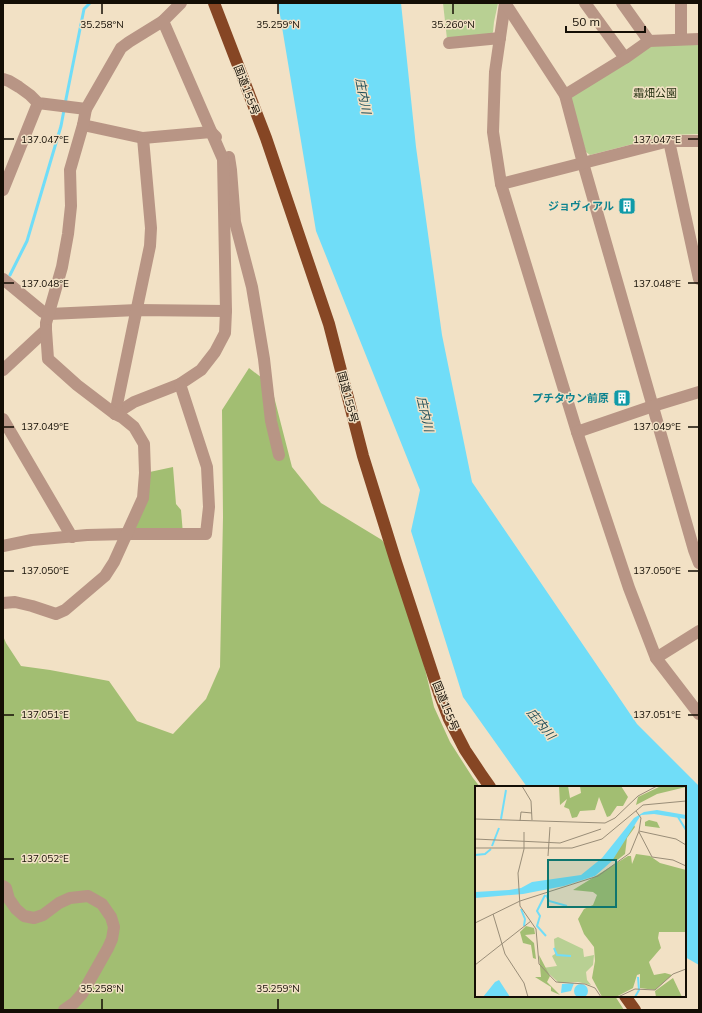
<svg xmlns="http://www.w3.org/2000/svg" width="702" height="1013" viewBox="0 0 702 1013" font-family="Mulish,'Noto Sans JP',sans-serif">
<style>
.green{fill:#b8d093}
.forest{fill:#a2be72}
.water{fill:#70ddf8}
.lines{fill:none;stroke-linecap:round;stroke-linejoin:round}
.stream{stroke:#70ddf8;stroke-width:3}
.minor{stroke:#b89585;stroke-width:12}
.trunk{stroke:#864624;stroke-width:12}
.ticks{fill:none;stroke:#140e05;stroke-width:1.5}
.labels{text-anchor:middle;stroke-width:3;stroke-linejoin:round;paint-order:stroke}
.street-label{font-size:11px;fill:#140e05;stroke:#f2e1c5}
.park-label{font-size:11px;fill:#293414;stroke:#f2e1c5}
.culture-label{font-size:11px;font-weight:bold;fill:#0d838f;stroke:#f2e1c5;text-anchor:end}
.water-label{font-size:12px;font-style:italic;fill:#1c4c57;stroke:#f2e1c5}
.inset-river{fill:none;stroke:#70ddf8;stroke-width:2}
.inset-road{fill:none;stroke:#998d78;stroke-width:1}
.view{fill:#0f766e;fill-opacity:0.15;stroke:#0f766e;stroke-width:2}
.inset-edge{fill:none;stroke:#140e05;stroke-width:2}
.ticks-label{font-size:10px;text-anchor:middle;fill:#140e05;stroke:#f2e1c5;stroke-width:3;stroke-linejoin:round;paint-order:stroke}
</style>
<rect width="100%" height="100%" fill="#f2e1c5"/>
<!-- green -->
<g class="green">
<polygon points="443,3 498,3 494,22 493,32 490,36 447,39"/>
<polygon points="699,44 699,134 668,135 590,155 586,152 570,102 572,96 650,45"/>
</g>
<!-- forest -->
<g class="forest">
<polygon points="249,368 271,385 292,467 321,503 382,540 401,567 434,707 450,742 473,778 480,787 476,787 476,996 615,996 624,1010 3,1010 3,636 6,643 21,666 50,670 109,681 137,721 173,734 206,699 220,667 223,517 222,410"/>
<polygon points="173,467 176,504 181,510 183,534 127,534 145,473"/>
</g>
<!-- water -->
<polygon class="water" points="278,3 401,3 416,147 442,335 472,482 637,724 699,786 699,965 685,957 685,787 527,787 463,697 411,531 420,490 316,231"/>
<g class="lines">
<!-- stream -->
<g class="stream">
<polyline points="65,104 84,9 90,3"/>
<polyline points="10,275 27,241 61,126 64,110"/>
</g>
<!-- minor -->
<g class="minor">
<polyline points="505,3 495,72 493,132 501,184 577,432 629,588 656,658 699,714"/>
<polyline points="505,3 565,95 583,163 694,550 699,563"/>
<polyline points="585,3 625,58"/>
<polyline points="622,3 649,41"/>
<polyline points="681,3 681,39"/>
<polyline points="449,43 500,38"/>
<polyline points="3,79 9,81 19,87 30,95 38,103 86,109"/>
<polyline points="565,95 625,58 649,41 699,39"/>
<polyline points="83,125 143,138 211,132 216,137"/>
<polyline points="669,141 699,279"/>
<polyline points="229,157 231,170 235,222 252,287 264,359 271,421 279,455"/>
<polyline points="501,184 669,141 699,141"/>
<polyline points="3,190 38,103"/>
<polyline points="3,279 43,312 49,314 137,310 226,311"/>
<polyline points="3,370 46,330 46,323 62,267 68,234 71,206 70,170 83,125 86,109 121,48 129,42 163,21 181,3"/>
<polyline points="115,414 134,402 180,384 201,370 215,352 225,333 226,311 223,159 163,21"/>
<polyline points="115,414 134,322 150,246 151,228 143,138"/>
<polyline points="3,419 72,537"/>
<polyline points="577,432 653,406 699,392"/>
<polyline points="3,546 32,540 87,535 127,534 206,534 209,507 207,467 180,384"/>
<polyline points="3,603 15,602 32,606 56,614 65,610 105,576 114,562 143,498 145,473 144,444 134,427 123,418 115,414 77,385 48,359 46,330"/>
<polyline points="656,658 699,631"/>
<polyline points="3,886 6,888 9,899 16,909 24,916 34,918 43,915 59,903 70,898 88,896 102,904 111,917 114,927 112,939 108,948 82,994 74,1003 64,1010"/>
</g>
<!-- trunk -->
<g class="trunk">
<polyline points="214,3 266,138 329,324 363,456 396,562 439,693 449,719 465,750 481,774 490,787"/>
<polyline points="625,996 635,1010"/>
</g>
</g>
<!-- ticks -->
<path class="ticks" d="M102,4v10M278,4v10M453,4v10M4,139h10M688,139h10M4,283h10M688,283h10M4,427h10M688,427h10M4,571h10M688,571h10M4,715h10M688,715h10M4,859h10M102,999v10M278,999v10"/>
<!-- icons -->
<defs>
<g id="building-square" transform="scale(0.9)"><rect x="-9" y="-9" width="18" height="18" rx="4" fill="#0f9aa8" stroke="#f2e1c5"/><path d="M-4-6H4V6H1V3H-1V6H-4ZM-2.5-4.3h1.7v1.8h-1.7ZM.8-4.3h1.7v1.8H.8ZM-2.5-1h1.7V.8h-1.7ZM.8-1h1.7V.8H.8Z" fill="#fff"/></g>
</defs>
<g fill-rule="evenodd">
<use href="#building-square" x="627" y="206"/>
<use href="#building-square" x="622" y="398"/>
</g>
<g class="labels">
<!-- street labels -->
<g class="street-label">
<text transform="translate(247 90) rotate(69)" y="4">国道155号</text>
<text transform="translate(348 397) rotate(75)" y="4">国道155号</text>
<text transform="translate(446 706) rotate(68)" y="4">国道155号</text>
</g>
<!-- park labels -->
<g class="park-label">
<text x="655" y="97">霜畑公園</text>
</g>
<!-- culture labels -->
<g class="culture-label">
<text x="614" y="210">ジョヴィアル</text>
<text x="609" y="402">プチタウン前原</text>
</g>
<!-- water labels -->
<g class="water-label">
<text transform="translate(363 96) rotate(79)" y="4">庄内川</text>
<text transform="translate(425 414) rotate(77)" y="4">庄内川</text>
<text transform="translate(541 724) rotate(50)" y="4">庄内川</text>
</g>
</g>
<!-- overview -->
<g transform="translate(475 786)">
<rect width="211" height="211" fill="#f2e1c5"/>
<path d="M83,151l25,12 1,8 10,-2 -1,10 -7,7 1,8 4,5 -13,-3 -19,1 -16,-15 14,-2 -5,-10 3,-2 -1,-15z" fill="#b8d093"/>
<path d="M84,0h9l2,12 11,-5 -1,-7h41l7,11 -5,9h-6l-7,10 -3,1 -8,-20 -4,13 -15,1 -3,6 -5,1 -3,-9 -5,-2 3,-8 -7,6zM186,0l25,1 -29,7 -21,11 2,-8zM174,34l8,2 3,6 -15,-2v-4zM158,37l2,4 -8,11 -2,16 -9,7 -4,-2zM161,68l14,2 10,7 26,7v62h-27l-1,6 3,10 -12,14 1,3 4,10 11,-2 7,2 -17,15 -15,-2v-14l-3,1 -4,13 -17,9h-14l-10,-19 3,-17 -1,-14 -10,-13 -6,-15 6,-10 9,-4 4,-10 -4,-3 -20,-2 55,-34h3l1,8zM51,140l8,2 1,6 -10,1 9,8 2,16 -3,-1 -2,-13 -8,-2 -3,-11zM64,169l11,21 -3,6 13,13 -9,-4v-4l-16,-10h6zM198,192l9,19h-26l-1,-6z" fill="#a2be72"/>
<path d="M182,24l29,5v4l-32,-5 -13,1 -29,46 -17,15 -31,10 -41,8 -48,4v-6l34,-2 12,-2 11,-6 49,-7 21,-17 32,-40 10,-6zM24,194l11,17h-27l12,-15zM99,197l-3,8 -10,2 1,-9zM99 205a7 7 0 1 1 14 0a7 7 0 1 1-14 0Z" fill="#70ddf8"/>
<path class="inset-river" d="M203,31l8,13M26,33l5,-29M17,60l7,-18M0,69l10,-1 6,-5M70,109l-8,16 3,5 -3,10 9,10M71,109l3,6 18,5M46,123l4,10 -1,7M79,162l3,7 14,1M160,211l4,-7 -1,-13"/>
<path class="inset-road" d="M47,0l9,15 1,19M161,25l5,7 -2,13 37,8 10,6M0,33l130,4 10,-5 23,-22 19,-10M45,35l1,-9 11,1M164,46l13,25 21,3 13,6M0,53l85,4 41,-14M0,62h97l30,-9 41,-34 43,-4M49,63l-6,24 2,33 16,23 3,35 17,18 29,2 10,4 6,9M49,63v-17M73,70l2,-29M18,128l12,40 19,29 4,14M0,137l45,-22 78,-25 32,-23 9,-22M0,179l56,-44M143,211l17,-8 20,1 18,-16 13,-5"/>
<path class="view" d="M73,74h68v47h-68z"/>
<rect width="211" height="211" class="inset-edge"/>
</g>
<g class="ticks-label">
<text x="102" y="28">35.258°N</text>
<text x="278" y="28">35.259°N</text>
<text x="453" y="28">35.260°N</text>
<text x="657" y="143">137.047°E</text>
<text x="45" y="143">137.047°E</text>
<text x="657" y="287">137.048°E</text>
<text x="45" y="287">137.048°E</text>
<text x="657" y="430">137.049°E</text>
<text x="45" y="430">137.049°E</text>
<text x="45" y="574">137.050°E</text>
<text x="657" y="574">137.050°E</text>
<text x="657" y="718">137.051°E</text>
<text x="45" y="718">137.051°E</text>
<text x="45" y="862">137.052°E</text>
<text x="102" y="992">35.258°N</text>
<text x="278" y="992">35.259°N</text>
</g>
<!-- border -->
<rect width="702" height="1013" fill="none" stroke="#140e05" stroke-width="8"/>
<!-- scale -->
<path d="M566 26v6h79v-6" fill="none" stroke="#140e05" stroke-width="2"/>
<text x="572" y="26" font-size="12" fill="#140e05" stroke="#f2e1c5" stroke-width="3" paint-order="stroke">50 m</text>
</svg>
